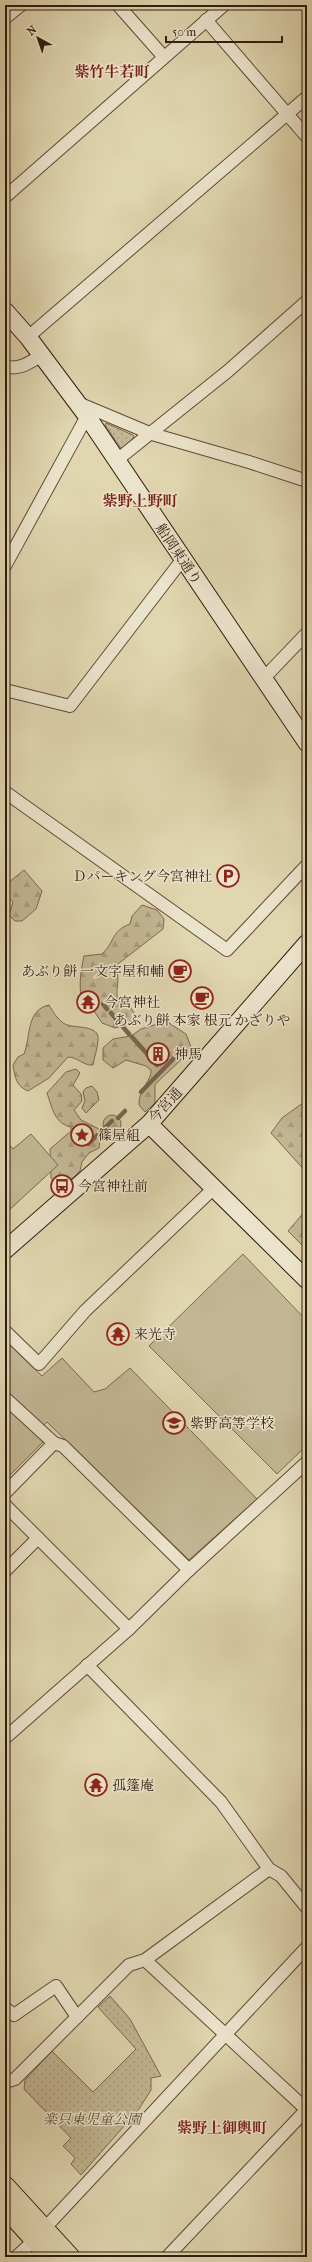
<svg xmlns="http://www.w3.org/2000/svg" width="312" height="2262" viewBox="0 0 312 2262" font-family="'IM FELL French Canon','Noto Serif JP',serif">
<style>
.grass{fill:url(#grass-dots);stroke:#7b6850}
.forest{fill:url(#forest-firs);stroke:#7b6850}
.garden{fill:#c3b694;stroke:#7b6850}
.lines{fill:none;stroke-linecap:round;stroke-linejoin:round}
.stream{stroke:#77654e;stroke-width:4.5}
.street-casing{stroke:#5e4a36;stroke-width:14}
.secondary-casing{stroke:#331b0d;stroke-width:19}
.primary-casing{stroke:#331b0d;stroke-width:21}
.street{stroke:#ebe4cc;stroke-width:12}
.secondary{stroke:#ebe4cc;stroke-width:17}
.primary{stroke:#e0d6b0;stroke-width:19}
.labels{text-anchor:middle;stroke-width:3;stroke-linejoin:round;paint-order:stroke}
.street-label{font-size:14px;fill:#331b0d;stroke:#ebe4cc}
.poi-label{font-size:14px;fill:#331b0d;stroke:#ebe4cc;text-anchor:start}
.park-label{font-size:14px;font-style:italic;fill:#5e4a36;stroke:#ebe4cc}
.neighbourhood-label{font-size:15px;font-weight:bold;fill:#7a1f14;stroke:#ebe4cc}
</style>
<defs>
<pattern id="grass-dots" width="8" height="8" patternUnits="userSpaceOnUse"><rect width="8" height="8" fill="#c3b694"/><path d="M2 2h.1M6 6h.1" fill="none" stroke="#a89c7e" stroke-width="1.8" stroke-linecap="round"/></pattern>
<pattern id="forest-firs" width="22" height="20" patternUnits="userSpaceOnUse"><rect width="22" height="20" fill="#c3b694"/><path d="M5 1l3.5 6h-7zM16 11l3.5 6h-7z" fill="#a89c7e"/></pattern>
</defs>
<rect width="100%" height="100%" fill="#e0d6b0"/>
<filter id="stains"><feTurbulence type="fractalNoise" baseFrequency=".005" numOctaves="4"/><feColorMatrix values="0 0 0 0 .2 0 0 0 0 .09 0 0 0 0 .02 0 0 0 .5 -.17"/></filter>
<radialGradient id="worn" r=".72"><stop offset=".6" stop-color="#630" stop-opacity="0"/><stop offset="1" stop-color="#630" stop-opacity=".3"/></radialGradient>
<!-- grass -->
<g class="grass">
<polygon points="106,423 133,435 134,437 122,450 105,425"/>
<polygon points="110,1996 130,2019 161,2076 151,2078 151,2090 139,2109 81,2175 71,2164 75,2158 63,2146 71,2138 24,2089 25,2080 52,2051 93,2092 136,2049 98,2007"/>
</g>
<!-- forest -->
<g class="forest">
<polygon points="24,870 42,891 36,909 22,921 15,921 9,915 13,902 5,895 5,880 8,883"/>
<path d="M142,905l15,5 7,9 -1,10 -49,38c9,12 -1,24 5,35l10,3 7,11 -7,8 -14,4 -13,-5 -14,-21 -7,-5c-2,-15 0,-27 3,-41l18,-2c13,-12 9,-23 28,-30l2,-8z"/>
<path d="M49,1005c4,7 9,15 16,19 9,5 35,0 33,16 0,8 -4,17 -5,25 -10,1 -15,-8 -25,-8l-19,21 -21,13c-12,-5 -13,-14 -15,-26l5,-8 6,-3c7,-18 2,-44 25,-49z"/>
<path d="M169,1023l17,11 5,13c-9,15 -25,25 -36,38v18l-10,9 -6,-7c-1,-15 13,-25 12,-35l-5,-4 -20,-6 -13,8 -10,-8v-12l10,-9 18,-3 10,-7 13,-4z"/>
<path d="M76,1069l4,4 -7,12 8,9 1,7 -8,9 7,10 20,10 -2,18 -10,5 -7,9 -2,9 -7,7 -18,5 -4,-5 -1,-29 21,-18v-4c-16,-3 -19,-19 -24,-34l19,-21z"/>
<polygon points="92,1086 97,1092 99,1100 86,1113 82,1108 85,1101 83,1092 86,1088"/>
<polygon points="307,1100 307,1173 271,1133 282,1118"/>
<circle cx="112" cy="1124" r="9"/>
<polygon points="307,1209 307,1250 288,1231"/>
</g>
<!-- garden -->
<g class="garden">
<polygon points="31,1134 58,1165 6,1213 5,1146 8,1143 13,1149"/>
<polygon points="243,1254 307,1321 307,1445 277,1474 149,1346"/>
<polygon points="5,1340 42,1376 62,1358 94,1392 105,1389 130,1368 257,1499 189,1560 47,1422 41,1428 5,1392"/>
<polygon points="5,1404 44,1441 5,1480"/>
</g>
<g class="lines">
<!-- stream -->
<g class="stream">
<polyline points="103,1004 107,1009"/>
<polyline points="111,1013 129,1034"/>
<polyline points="132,1037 157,1065"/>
<polyline points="141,1092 178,1054"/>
<polyline points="118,1118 125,1111"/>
<polyline points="88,1144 112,1121"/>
</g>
<!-- street casing -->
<g class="street-casing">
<g id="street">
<polyline points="118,5 163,56"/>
<polyline points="5,18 21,5"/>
<polyline points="206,20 307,137"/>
<polyline points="5,197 224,5"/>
<polyline points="28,337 307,97"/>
<path d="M5,366c14,5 25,-4 37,-11"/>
<polyline points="78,403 152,434 249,462 307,481"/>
<polyline points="117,460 228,371 307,301"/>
<polyline points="5,566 87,416"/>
<polyline points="264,678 307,633"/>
<polyline points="5,690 70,706 182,560"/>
<polyline points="5,792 227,950 307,865"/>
<polyline points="5,1331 39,1364 85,1311 214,1188"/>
<polyline points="5,1398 54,1443 63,1446 189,1570"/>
<polyline points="5,1493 54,1443"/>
<polyline points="5,1505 129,1629"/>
<polyline points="5,1571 38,1538"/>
<polyline points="87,1665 221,1802 269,1869 281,1876 307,1908"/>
<polyline points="5,1738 129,1629 189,1570 307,1462"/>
<polyline points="145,1960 307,2110"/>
<polyline points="5,2008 14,2015 56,1986 77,2017"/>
<polyline points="5,2082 15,2079 129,1965 145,1960 269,1869"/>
<polyline points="44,2229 307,1947"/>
<polyline points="16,2257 35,2240"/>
<polyline points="167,2257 307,2109"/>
</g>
</g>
<!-- secondary casing -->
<g class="secondary-casing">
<g id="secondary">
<polyline points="5,311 28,337 87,416 307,743"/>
<polyline points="149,1124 307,1280"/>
<polyline points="5,1250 149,1124 307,943"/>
</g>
</g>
<!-- primary casing -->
<g class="primary-casing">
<g id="primary">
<polyline points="5,2186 70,2257"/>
<polyline points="5,2207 50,2257"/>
</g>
</g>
<!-- street -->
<use href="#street" class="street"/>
<!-- secondary -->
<use href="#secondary" class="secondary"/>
<!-- primary -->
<use href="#primary" class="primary"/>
</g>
<!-- icons -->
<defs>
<g id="parking-ring" transform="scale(1.15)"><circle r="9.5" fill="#ebe4cc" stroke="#8f2418" stroke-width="1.5"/><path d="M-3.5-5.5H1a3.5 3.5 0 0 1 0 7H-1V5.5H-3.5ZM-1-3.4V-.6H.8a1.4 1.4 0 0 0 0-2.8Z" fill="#8f2418"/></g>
<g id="cafe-ring" transform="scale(1.15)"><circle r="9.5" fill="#ebe4cc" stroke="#8f2418" stroke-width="1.5"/><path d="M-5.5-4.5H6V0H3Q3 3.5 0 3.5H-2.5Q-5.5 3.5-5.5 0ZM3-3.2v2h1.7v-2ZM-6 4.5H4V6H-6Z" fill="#8f2418"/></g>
<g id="temple-ring" transform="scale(1.15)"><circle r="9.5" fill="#ebe4cc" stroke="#8f2418" stroke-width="1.5"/><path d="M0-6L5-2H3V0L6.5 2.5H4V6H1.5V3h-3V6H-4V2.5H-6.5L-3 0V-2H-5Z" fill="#8f2418"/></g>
<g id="building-ring" transform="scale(1.15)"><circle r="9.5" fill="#ebe4cc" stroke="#8f2418" stroke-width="1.5"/><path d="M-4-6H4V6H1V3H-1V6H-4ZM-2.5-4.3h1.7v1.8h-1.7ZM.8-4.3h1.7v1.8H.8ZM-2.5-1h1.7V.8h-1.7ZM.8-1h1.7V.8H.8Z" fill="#8f2418"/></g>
<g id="sight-ring" transform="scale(1.15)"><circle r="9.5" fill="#ebe4cc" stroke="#8f2418" stroke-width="1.5"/><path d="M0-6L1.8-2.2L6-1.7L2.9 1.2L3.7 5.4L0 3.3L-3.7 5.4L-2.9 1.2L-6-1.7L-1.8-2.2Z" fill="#8f2418"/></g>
<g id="bus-ring" transform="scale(1.15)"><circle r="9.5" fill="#ebe4cc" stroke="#8f2418" stroke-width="1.5"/><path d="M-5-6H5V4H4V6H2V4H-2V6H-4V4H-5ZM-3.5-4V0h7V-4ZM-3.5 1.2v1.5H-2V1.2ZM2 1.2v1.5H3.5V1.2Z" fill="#8f2418"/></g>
<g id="school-ring" transform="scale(1.15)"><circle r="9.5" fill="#ebe4cc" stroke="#8f2418" stroke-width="1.5"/><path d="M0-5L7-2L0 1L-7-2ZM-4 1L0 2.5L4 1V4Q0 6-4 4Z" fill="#8f2418"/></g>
</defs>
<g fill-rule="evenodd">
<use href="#parking-ring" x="228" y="876"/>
<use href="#cafe-ring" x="180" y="971"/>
<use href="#cafe-ring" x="202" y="998"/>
<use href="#temple-ring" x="88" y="1002"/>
<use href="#building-ring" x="158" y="1054"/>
<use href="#sight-ring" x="82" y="1135"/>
<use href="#bus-ring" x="62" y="1186"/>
<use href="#temple-ring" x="118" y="1334"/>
<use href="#school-ring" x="174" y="1423"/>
<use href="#temple-ring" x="96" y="1785"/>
</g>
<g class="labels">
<!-- street labels -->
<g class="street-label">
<text transform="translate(179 554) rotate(56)" y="5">船岡東通り</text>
<text transform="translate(165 1105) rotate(-48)" y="5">今宮通</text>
</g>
<!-- poi labels -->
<g class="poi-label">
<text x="212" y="881" text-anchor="end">Ｄパーキング今宮神社</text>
<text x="164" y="976" text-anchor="end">あぶり餅 一文字屋和輔</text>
<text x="104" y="1007">今宮神社</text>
<text x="202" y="1025" text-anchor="middle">あぶり餅 本家 根元 かざりや</text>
<text x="174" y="1059">神馬</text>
<text x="98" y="1140">篠屋組</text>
<text x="78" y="1191">今宮神社前</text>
<text x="134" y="1339">来光寺</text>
<text x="190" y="1428">紫野高等学校</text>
<text x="112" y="1790">孤篷庵</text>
</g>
<!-- park labels -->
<g class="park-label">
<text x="92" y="2124">楽只東児童公園</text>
</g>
<!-- neighbourhood labels -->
<g class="neighbourhood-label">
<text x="112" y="77">紫竹牛若町</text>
<text x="140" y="506">紫野上野町</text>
<text x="222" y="2133">紫野上御輿町</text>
</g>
</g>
<!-- margin -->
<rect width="312" height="2262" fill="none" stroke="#e0d6b0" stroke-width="20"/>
<rect x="6" y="6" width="300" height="2250" fill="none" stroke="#331b0d" stroke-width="2"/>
<rect x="10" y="10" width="292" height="2242" fill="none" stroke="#331b0d"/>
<!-- north arrow -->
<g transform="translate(38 38) rotate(320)" stroke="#ebe4cc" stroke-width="3" paint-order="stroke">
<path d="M0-3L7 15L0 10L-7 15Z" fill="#331b0d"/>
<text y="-6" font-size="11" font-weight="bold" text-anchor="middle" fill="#331b0d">N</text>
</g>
<!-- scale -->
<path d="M166 36v6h116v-6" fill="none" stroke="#331b0d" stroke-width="2"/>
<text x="172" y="36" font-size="12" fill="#331b0d" stroke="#ebe4cc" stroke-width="3" paint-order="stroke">50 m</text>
<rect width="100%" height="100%" filter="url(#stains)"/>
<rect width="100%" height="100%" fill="url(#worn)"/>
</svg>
